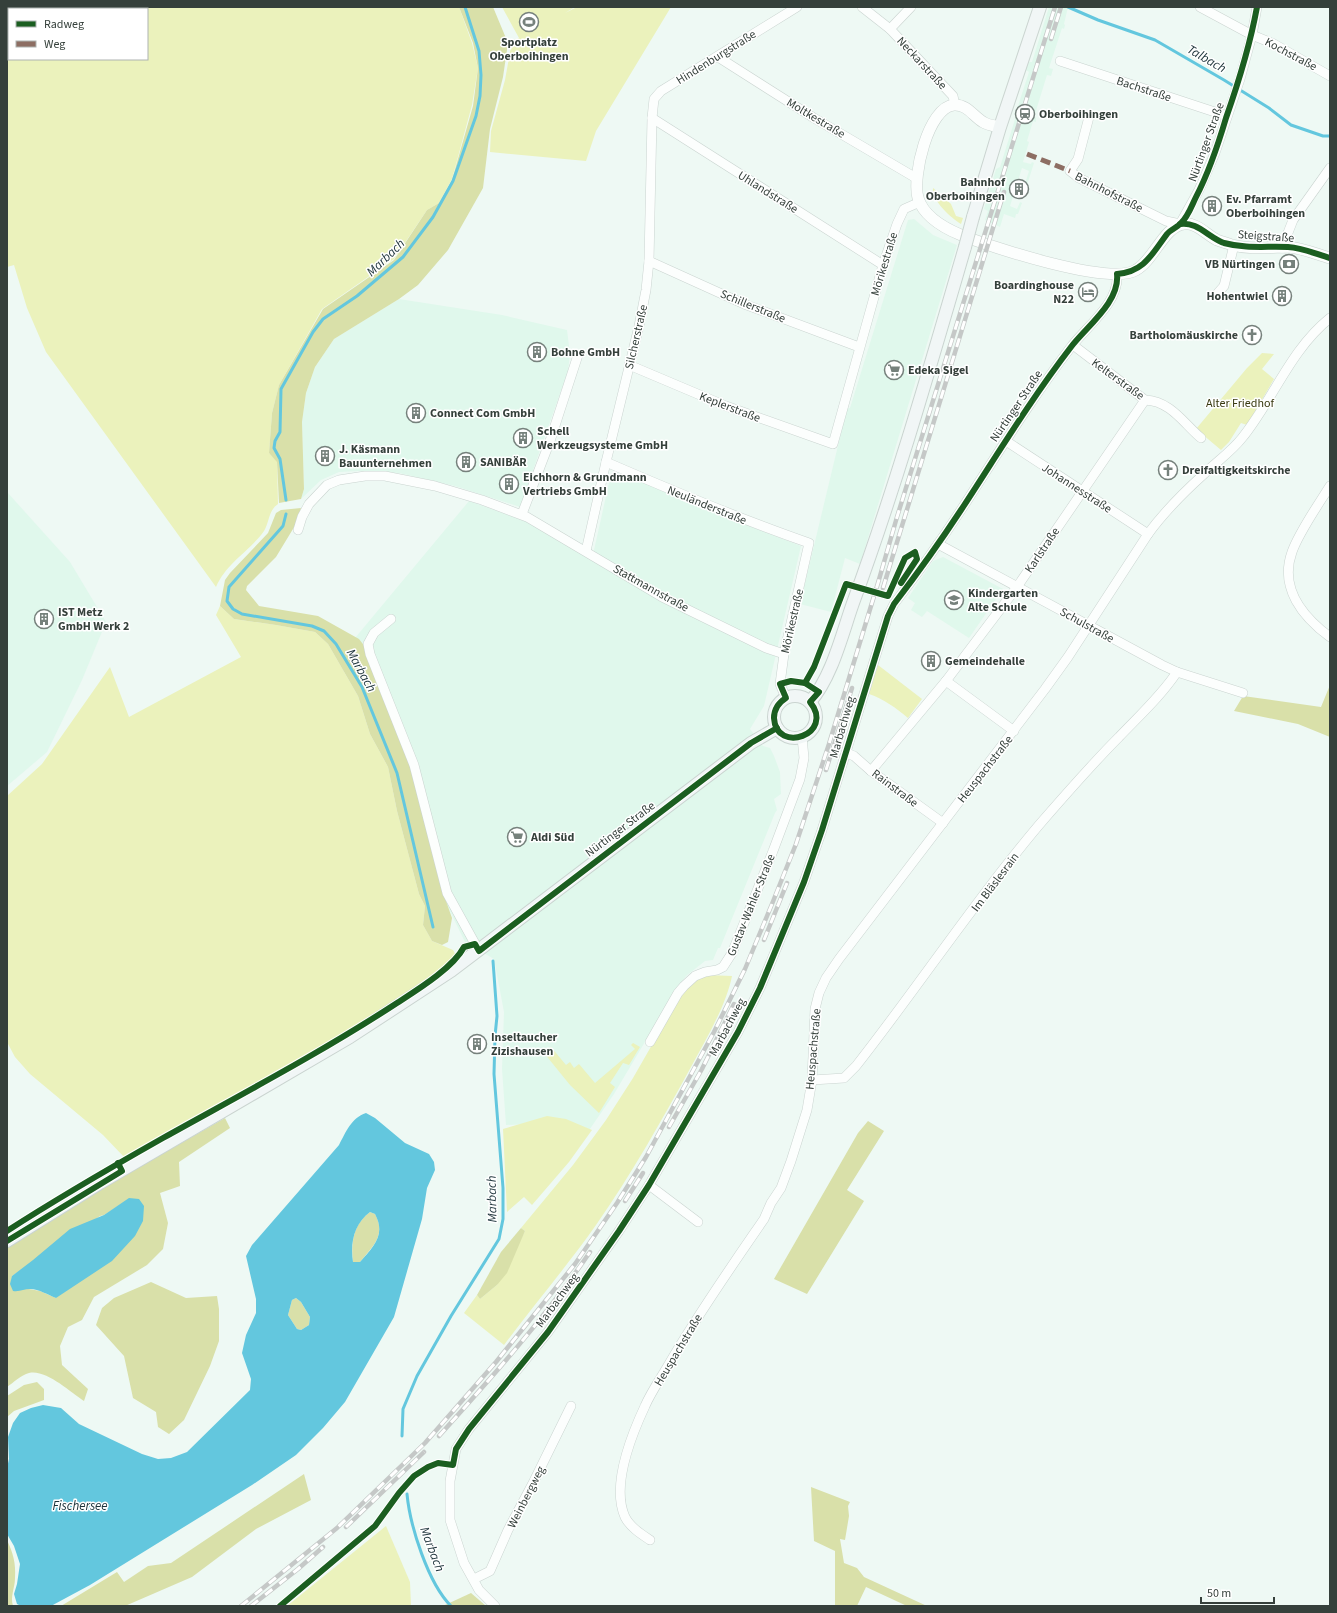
<svg xmlns="http://www.w3.org/2000/svg" width="1337" height="1613" viewBox="0 0 1337 1613" font-family="'Source Sans 3',sans-serif">
<style>
.built{fill:#e0f8ec}
.green{fill:#ebf2bc;fill-rule:evenodd}
.forest{fill:#d9e0a9;fill-rule:evenodd}
.water{fill:#63c7de;fill-rule:evenodd}
.lines{fill:none;stroke-linecap:round;stroke-linejoin:round}
.stream{stroke:#63c7de;stroke-width:3}
.minor-casing{stroke:#cad4d0;stroke-width:10}
.tertiary-casing{stroke:#cad4d0;stroke-width:12}
.secondary-casing{stroke:#cad4d0;stroke-width:14}
.minor{stroke:#fcfefd;stroke-width:9}
.tertiary{stroke:#fcfefd;stroke-width:11}
.secondary{stroke:#f1f6f6;stroke-width:12}
.rail-casing{stroke:#c5c8c7;stroke-width:4.5}
.rail{stroke:#fff;stroke-width:3;stroke-dasharray:9;stroke-linecap:butt}
.secondary-bridge-casing{stroke:#cad4d0;stroke-width:14;stroke-linecap:butt}
.secondary-bridge{stroke:#f1f6f6;stroke-width:12}
.quiet{stroke:#8d6e63;stroke-width:5;stroke-dasharray:10 5;stroke-linecap:butt}
.cycleway-casing{stroke:#fff;stroke-width:8}
.cycleway{stroke:#1b5e20;stroke-width:6}
.labels{text-anchor:middle;stroke-width:3;stroke-linejoin:round;paint-order:stroke}
.poi-label{font-size:12px;font-weight:bold;fill:#35403b;stroke:#fff;text-anchor:start}
.street-label{font-size:12px;fill:#35403b;stroke:#fff}
.park-label{font-size:12px;fill:#383910;stroke:#fff}
.water-label{font-size:13px;font-style:italic;fill:#1d333a;stroke:#fff}
</style>
<rect width="100%" height="100%" fill="#eef9f4"/>
<!-- built -->
<g class="built">
<polygon points="1049,7 1068,7 1064,24 1065,25 1064,29 1062,28 1049,68 1053,69 1051,76 1047,75 1034,117 1036,118 1036,122 1033,121 1027,141 1029,142 1023,162 1031,164 1032,162 1034,163 1026,188 1024,187 1029,171 1022,168 1010,206 1017,209 1020,202 1022,203 1018,214 1016,214 1015,218 1004,214 1000,227 985,220 988,211 984,209 996,169 1000,167 1016,116 1015,115 1029,72 1026,70 1029,62 1032,62"/>
<polygon points="914,219 933,235 957,245 860,564 845,558 831,612 800,604 847,408 850,408 908,220"/>
<polygon points="399,299 502,315 567,330 570,354 568,371 520,507 455,486 399,473 360,471 339,472 321,480 301,499 304,489 302,422 306,393 315,367 334,339"/>
<polygon points="620,472 691,504 801,546 764,706 750,729 763,746 770,748 774,756 780,772 781,794 774,799 777,810 775,813 720,948 718,948 713,960 705,961 686,976 677,988 614,1094 583,1139 531,1124 506,1125 502,1069 504,1012 494,959 465,942 442,895 355,638 469,501 525,521 592,559 611,474"/>
<polygon points="7,492 70,562 106,622 82,680 47,752 7,786"/>
<polygon points="943,557 1003,589 969,638 927,611 922,617 911,610 915,603 908,598 933,561"/>
</g>
<!-- green -->
<g class="green">
<path d="M7,7h452l13,36 6,25 -6,37 -20,74 -13,24 -12,7 -33,49 -72,50 -43,76 -7,28 -3,40 8,8 1,43c-10,7 -8,17 -14,27 -15,21 -37,31 -48,56l-170,-235 -19,-44 -13,-43 -7,2zM9,9h138v50h-138z"/>
<polygon points="502,7 575,7 565,13 577,7 671,7 596,131 586,161 490,152 491,131 505,80 512,41 519,38"/>
<path d="M933,188l18,16 5,12 7,2 -2,6c-10,-6 -30,-24 -28,-36z"/>
<polygon points="1262,353 1274,354 1262,369 1274,379 1247,425 1241,423 1229,442 1221,450 1196,429 1247,368"/>
<polygon points="220,606 234,619 276,625 315,632 328,644 358,696 370,734 388,767 397,811 419,894 425,906 423,925 432,941 453,950 456,955 416,988 331,1043 124,1157 103,1135 30,1074 15,1057 7,1042 7,796 42,764 110,667 129,717 241,657 216,615"/>
<path d="M878,665l44,34 -14,19c-12,-10 -24,-19 -39,-24z"/>
<path d="M707,975l25,1c-6,30 -26,63 -41,91 -29,53 -60,108 -95,158 -29,41 -62,80 -92,120l-40,-32 13,-18 3,4 17,-14 28,-54 -4,-3 52,-63 33,-45 27,-42 43,-75 11,-14 9,-9z"/>
<polygon points="633,1043 640,1047 629,1065 623,1063 610,1083 615,1087 599,1113 570,1085 544,1053 551,1047 566,1065 570,1062 574,1068 579,1064 595,1083 635,1049 631,1045"/>
<polygon points="547,1116 566,1119 592,1130 569,1162 532,1205 524,1197 507,1212 503,1129"/>
<polygon points="386,1526 410,1582 411,1606 287,1606"/>
</g>
<!-- forest -->
<g class="forest">
<polygon points="459,7 493,7 508,43 503,77 490,129 483,188 448,250 418,285 399,299 334,339 315,367 306,393 302,422 304,489 301,499 279,503 277,462 269,453 272,413 279,385 323,309 394,260 427,210 439,203 452,180 473,106 478,68 473,43"/>
<polygon points="301,508 296,524 276,557 247,586 246,590 259,606 318,616 359,639 366,648 412,767 440,884 452,918 448,942 442,945 432,941 423,925 425,906 419,894 397,811 388,767 370,734 358,696 328,644 315,632 276,625 234,619 220,606 225,580 230,573 268,533 276,513 281,510"/>
<polygon points="1330,685 1330,737 1298,724 1234,711 1243,696 1321,707"/>
<path d="M225,1118l5,10 -51,34 1,24 -20,7 8,30 -5,26 -16,16 -53,32 -12,23 -14,7 -8,19 2,19 26,24 -4,12c-14,-9 -38,-32 -55,-28 -8,2 -16,10 -22,14v-139l102,-64zM129,1199l-73,99 -16,-7 -11,-2 -17,-13 88,-60 4,-1z"/>
<polygon points="868,1121 884,1131 847,1190 864,1201 807,1294 774,1279 858,1133"/>
<path d="M370,1212l5,2c11,21 -1,31 -15,48h-7c-2,-20 0,-37 17,-50z"/>
<polygon points="521,1228 525,1231 507,1273 497,1285 480,1299 477,1295 501,1252"/>
<polygon points="151,1282 186,1298 217,1296 219,1309 219,1341 210,1366 184,1420 169,1434 158,1427 156,1412 133,1398 124,1356 96,1325 102,1308 114,1298"/>
<polygon points="296,1298 301,1302 310,1317 309,1325 301,1330 297,1329 288,1315 292,1300"/>
<polygon points="37,1382 44,1389 44,1400 14,1411 7,1417 7,1396 24,1385"/>
<polygon points="304,1474 311,1500 256,1529 192,1577 125,1606 61,1606 117,1572 124,1582 148,1566 171,1563"/>
<polygon points="811,1487 850,1502 848,1506 849,1516 845,1540 840,1539 844,1563 857,1568 864,1577 927,1606 907,1606 866,1587 857,1606 835,1606 835,1551 814,1541"/>
<path d="M7,1540c6,13 9,23 8,38 0,10 -5,18 -2,28h-6z"/>
<polygon points="471,1593 486,1606 446,1606 445,1605"/>
</g>
<!-- water -->
<g class="water">
<path d="M366,1113l9,5 30,25 24,11 5,8 1,8 -8,18 -5,31 -28,98 -49,85 -22,26 -27,27 -44,30 -162,100 -39,21h-30l-4,-2 -3,-10 3,-10 3,-20 -6,-18 -7,-12v-66l2,-9 -1,-22 5,-14 7,-10 11,-5 12,-3 18,3 18,16 63,30 16,5 13,-1 16,-6 63,-62 1,-11 -9,-26 4,-18 10,-22v-14l-10,-43 6,-11 87,-100c7,-13 12,-27 27,-32zM370,1212l5,2c11,21 -1,32 -15,48h-7c-3,-19 1,-38 17,-50zM296,1298l5,4 9,15 -1,8 -8,5 -4,-1 -9,-14 4,-15z"/>
<path d="M129,1198l10,1 5,7 -1,15 -8,15 -23,25 -56,37c-8,-3 -17,-9 -26,-9 -6,0 -10,3 -17,2l-3,-7 2,-8 21,-16 37,-31 34,-14z"/>
</g>
<g class="lines">
<!-- stream -->
<g class="stream">
<polyline points="1068,7 1098,20 1155,40 1224,80 1269,108 1291,125 1323,136 1330,136"/>
<polyline points="286,500 280,459 274,448 275,441 280,432 281,389 313,332 323,319 357,296 403,257 433,217 453,181 476,116 480,96 481,75 479,51 465,7"/>
<polyline points="286,514 283,526 229,587 227,601 233,609 242,614 312,626 324,631 336,644 362,687 397,773 433,927"/>
<polyline points="402,1436 403,1409 417,1376 451,1316 499,1239 503,1219 503,1188 494,1074 495,1036 497,1016 493,961"/>
<path d="M407,1494c3,32 21,89 44,112"/>
</g>
<!-- minor casing -->
<g class="minor-casing">
<g id="minor">
<polyline points="862,7 890,29 953,96 955,105"/>
<polyline points="1200,7 1252,35 1274,44 1330,76"/>
<polyline points="890,29 911,7"/>
<polyline points="718,57 814,118 916,178"/>
<polyline points="1060,61 1227,116"/>
<polyline points="1089,117 1078,159 1070,171 1079,178 1166,221 1180,224 1199,190 1215,153 1240,79 1252,35 1257,7"/>
<polyline points="652,118 883,265"/>
<polyline points="1282,248 1293,220 1330,168"/>
<polyline points="649,261 744,304 859,347"/>
<polyline points="1216,295 1224,286 1234,245"/>
<path d="M1073,345l72,55c26,1 39,24 56,38"/>
<polyline points="629,365 726,406 833,444 883,265 897,224 904,209 920,202"/>
<polyline points="1006,441 1148,534"/>
<path d="M606,462c67,29 134,57 203,81l-25,111 -4,30 6,14"/>
<path d="M1330,486c-12,19 -31,46 -38,66 -13,36 11,65 38,85"/>
<polyline points="522,514 550,441 578,355"/>
<polyline points="298,530 302,517 309,504 327,485 339,480 365,476 385,476 435,486 482,500 527,517 662,597 766,648 784,654"/>
<polyline points="938,544 1162,665 1177,672 1243,693"/>
<polyline points="586,551 606,462 639,326 646,290 649,261 652,118 654,99 661,91 797,7"/>
<polyline points="391,619 374,633 368,644 370,654 414,765 447,893 479,951"/>
<polyline points="946,681 1014,731"/>
<polyline points="847,753 854,756 871,771 943,823"/>
<polyline points="871,771 946,681 1017,587 1145,400"/>
<polyline points="650,1042 678,993 684,986 695,976 705,972 717,970 723,967 732,953 773,851 800,779 804,758 802,737"/>
<path d="M812,1080l32,-2 12,-12c62,-79 118,-164 183,-241 26,-30 52,-60 80,-88 20,-21 42,-41 58,-65"/>
<polyline points="649,1185 698,1222"/>
<path d="M650,1540c-9,-6 -20,-13 -25,-23 -14,-31 6,-81 20,-111 6,-14 16,-28 24,-42 29,-50 62,-97 95,-145l7,-16 10,-15 10,-27 16,-51 5,-30 3,-71 4,-16 7,-15 13,-19 206,-270 23,-32 80,-123c16,-22 36,-42 56,-60 12,-12 27,-22 38,-36 31,-38 48,-88 88,-120"/>
<polyline points="474,1579 490,1571 508,1530 534,1481 571,1406"/>
<path d="M495,1606l-16,-16 -15,-27 -14,-43v-39l6,-32 13,-20 79,-97 71,-101 30,-46 89,-153 22,-44 44,-106 18,-52 66,-214 6,-12c23,-30 46,-62 67,-94 36,-55 70,-111 110,-163 16,-21 49,-45 46,-73"/>
</g>
</g>
<!-- tertiary casing -->
<g class="tertiary-casing">
<path id="tertiary" d="M1000,127c-5,-1 -13,-2 -17,-5 -10,-6 -16,-18 -29,-17 -26,2 -42,72 -36,93 6,19 26,30 43,37 30,12 149,51 175,35 18,-10 28,-44 48,-46 12,-2 23,11 33,16 5,2 10,3 15,5 19,5 37,2 56,2 14,1 28,7 42,11"/>
</g>
<!-- secondary casing -->
<g class="secondary-casing">
<g id="secondary">
<polyline points="973,217 1000,127 1040,7"/>
<circle cx="795" cy="717" r="21"/>
<path d="M810,702c22,-25 32,-68 43,-99 43,-117 77,-236 112,-356"/>
<polyline points="7,1241 100,1183 350,1037 451,971 751,743 777,728"/>
</g>
</g>
<!-- minor -->
<use href="#minor" class="minor"/>
<!-- tertiary -->
<use href="#tertiary" class="tertiary"/>
<!-- secondary -->
<use href="#secondary" class="secondary"/>
<!-- rail casing -->
<g class="rail-casing">
<g id="rail">
<polyline points="1051,39 1061,7"/>
<polyline points="883,588 1004,192"/>
<polyline points="826,770 852,688"/>
<polyline points="764,940 787,883"/>
<polyline points="669,1127 702,1069 734,1004"/>
<polyline points="625,1201 643,1173"/>
<path d="M439,1436c53,-59 106,-118 151,-184"/>
<polyline points="346,1527 424,1452"/>
<polyline points="241,1606 337,1528 425,1443 496,1362 575,1264 617,1203 646,1157 714,1032 745,969 772,904 796,844 829,744 878,583 897,517 1055,7"/>
<polyline points="251,1606 298,1569 323,1547"/>
</g>
</g>
<!-- rail -->
<use href="#rail" class="rail"/>
<!-- secondary-bridge casing -->
<g class="secondary-bridge-casing">
<polyline id="secondary-bridge" points="965,247 973,217"/>
</g>
<!-- secondary-bridge -->
<use href="#secondary-bridge" class="secondary-bridge"/>
<!-- quiet -->
<polyline class="quiet" points="1027,154 1070,171"/>
<!-- cycleway casing -->
<g class="cycleway-casing">
<g id="cycleway">
<path d="M1180,224c17,-3 29,14 44,19 22,6 42,3 64,4 15,1 28,7 42,11"/>
<path d="M791,681l14,2 14,9 -9,10c26,32 -34,53 -36,16 0,-9 4,-15 12,-20l-6,-14z"/>
<polyline points="805,683 814,667 846,584 888,596 905,558 915,552 917,559 901,583"/>
<path d="M7,1231c51,-33 103,-63 156,-93 79,-44 159,-86 234,-135 20,-13 56,-35 67,-56l11,-3 4,7 272,-208 26,-15"/>
<polyline points="7,1241 122,1171 118,1163"/>
<path d="M280,1606l95,-80 24,-33 15,-17 14,-9 10,-4 15,2 3,-16 13,-20 79,-97 71,-101 30,-46 89,-153 22,-44 44,-106 18,-52 66,-214 6,-12c23,-30 46,-62 67,-94 36,-55 70,-111 110,-163 16,-21 49,-45 46,-73 27,-2 35,-20 50,-40 4,-5 10,-6 14,-11 7,-6 11,-18 15,-26 13,-25 22,-52 30,-79 13,-37 24,-73 31,-111"/>
</g>
</g>
<!-- cycleway -->
<use href="#cycleway" class="cycleway"/>
</g>
<!-- icons -->
<defs>
<g id="stadium-ring" transform="scale(1)"><circle r="9.5" fill="#fff" stroke="#76817c" stroke-width="1.5"/><path d="M0-5a6.5 5 0 1 0 0 10a6.5 5 0 1 0 0-10ZM-3.5-1.8h7v3.6h-7Z" fill="#76817c"/></g>
<g id="station-ring" transform="scale(1)"><circle r="9.5" fill="#fff" stroke="#76817c" stroke-width="1.5"/><path d="M-3-6H3Q5-6 5-4V2Q5 4 3 4L4.5 6H3L1.5 4h-3L-3 6H-4.5L-3 4Q-5 4-5 2V-4Q-5-6-3-6ZM-3.5-4v3h7v-3ZM-3.5 1v1.5H-2V1ZM2 1v1.5H3.5V1Z" fill="#76817c"/></g>
<g id="building-ring" transform="scale(1)"><circle r="9.5" fill="#fff" stroke="#76817c" stroke-width="1.5"/><path d="M-4-6H4V6H1V3H-1V6H-4ZM-2.5-4.3h1.7v1.8h-1.7ZM.8-4.3h1.7v1.8H.8ZM-2.5-1h1.7V.8h-1.7ZM.8-1h1.7V.8H.8Z" fill="#76817c"/></g>
<g id="bank-ring" transform="scale(1)"><circle r="9.5" fill="#fff" stroke="#76817c" stroke-width="1.5"/><path d="M-6-4H6V4H-6ZM0-2.3a2.3 2.3 0 1 0 0 4.6a2.3 2.3 0 1 0 0-4.6Z" fill="#76817c"/></g>
<g id="hotel-ring" transform="scale(1)"><circle r="9.5" fill="#fff" stroke="#76817c" stroke-width="1.5"/><path d="M-6-4.5h1.5V1H6V5H4.5V3h-9V5H-6ZM-4 0a1.8 1.8 0 1 1 3.6 0ZM.5 0V-2.5h3Q6-2.5 6 0Z" fill="#76817c"/></g>
<g id="church-ring" transform="scale(1)"><circle r="9.5" fill="#fff" stroke="#76817c" stroke-width="1.5"/><path d="M-1.2-6h2.4v3.5h3.3v2.4h-3.3V6h-2.4V-.1h-3.3v-2.4h3.3Z" fill="#76817c"/></g>
<g id="supermarket-ring" transform="scale(1)"><circle r="9.5" fill="#fff" stroke="#76817c" stroke-width="1.5"/><path d="M-6-5.5h2.5l.6 2H6L4.5 2H-2.5L-4.4-4H-6ZM-1.5 3.2a1.3 1.3 0 1 0 .1 0ZM3 3.2a1.3 1.3 0 1 0 .1 0Z" fill="#76817c"/></g>
<g id="school-ring" transform="scale(1)"><circle r="9.5" fill="#fff" stroke="#76817c" stroke-width="1.5"/><path d="M0-5L7-2L0 1L-7-2ZM-4 1L0 2.5L4 1V4Q0 6-4 4Z" fill="#76817c"/></g>
</defs>
<g fill-rule="evenodd">
<use href="#stadium-ring" x="529" y="22"/>
<use href="#station-ring" x="1025" y="114"/>
<use href="#building-ring" x="1019" y="189"/>
<use href="#building-ring" x="1212" y="206"/>
<use href="#bank-ring" x="1289" y="264"/>
<use href="#hotel-ring" x="1088" y="292"/>
<use href="#building-ring" x="1282" y="296"/>
<use href="#church-ring" x="1252" y="335"/>
<use href="#building-ring" x="537" y="352"/>
<use href="#supermarket-ring" x="894" y="370"/>
<use href="#building-ring" x="416" y="413"/>
<use href="#building-ring" x="523" y="438"/>
<use href="#building-ring" x="325" y="456"/>
<use href="#building-ring" x="466" y="462"/>
<use href="#church-ring" x="1168" y="470"/>
<use href="#building-ring" x="509" y="484"/>
<use href="#school-ring" x="954" y="600"/>
<use href="#building-ring" x="44" y="619"/>
<use href="#building-ring" x="931" y="661"/>
<use href="#supermarket-ring" x="517" y="837"/>
<use href="#building-ring" x="477" y="1044"/>
</g>
<g class="labels">
<!-- poi labels -->
<g class="poi-label">
<text x="529" y="46" text-anchor="middle">Sportplatz<tspan x="529" dy="14">Oberboihingen</tspan></text>
<text x="1039" y="118">Oberboihingen</text>
<text x="1005" y="186" text-anchor="end">Bahnhof<tspan x="1005" dy="14">Oberboihingen</tspan></text>
<text x="1226" y="203">Ev. Pfarramt<tspan x="1226" dy="14">Oberboihingen</tspan></text>
<text x="1275" y="268" text-anchor="end">VB Nürtingen</text>
<text x="1074" y="289" text-anchor="end">Boardinghouse<tspan x="1074" dy="14">N22</tspan></text>
<text x="1268" y="300" text-anchor="end">Hohentwiel</text>
<text x="1238" y="339" text-anchor="end">Bartholomäuskirche</text>
<text x="551" y="356">Bohne GmbH</text>
<text x="908" y="374">Edeka Sigel</text>
<text x="430" y="417">Connect Com GmbH</text>
<text x="537" y="435">Schell<tspan x="537" dy="14">Werkzeugsysteme GmbH</tspan></text>
<text x="339" y="453">J. Käsmann<tspan x="339" dy="14">Bauunternehmen</tspan></text>
<text x="480" y="466">SANIBÄR</text>
<text x="1182" y="474">Dreifaltigkeitskirche</text>
<text x="523" y="481">Eichhorn &amp; Grundmann<tspan x="523" dy="14">Vertriebs GmbH</tspan></text>
<text x="968" y="597">Kindergarten<tspan x="968" dy="14">Alte Schule</tspan></text>
<text x="58" y="616">IST Metz<tspan x="58" dy="14">GmbH Werk 2</tspan></text>
<text x="945" y="665">Gemeindehalle</text>
<text x="531" y="841">Aldi Süd</text>
<text x="491" y="1041">Inseltaucher<tspan x="491" dy="14">Zizishausen</tspan></text>
</g>
<!-- street labels -->
<g class="street-label">
<text transform="translate(1291 54) rotate(28)" y="4">Kochstraße</text>
<text transform="translate(716 57) rotate(-32)" y="4">Hindenburgstraße</text>
<text transform="translate(922 63) rotate(47)" y="4">Neckarstraße</text>
<text transform="translate(1144 89) rotate(18)" y="4">Bachstraße</text>
<text transform="translate(816 118) rotate(31)" y="4">Moltkestraße</text>
<text transform="translate(1206 142) rotate(-70)" y="4">Nürtinger Straße</text>
<text transform="translate(768 192) rotate(32)" y="4">Uhlandstraße</text>
<text transform="translate(1109 192) rotate(27)" y="4">Bahnhofstraße</text>
<text transform="translate(1266 236) rotate(4)" y="4">Steigstraße</text>
<text transform="translate(884 264) rotate(-73)" y="4">Mörikestraße</text>
<text transform="translate(753 306) rotate(22)" y="4">Schillerstraße</text>
<text transform="translate(636 337) rotate(-77)" y="4">Silcherstraße</text>
<text transform="translate(1118 379) rotate(36)" y="4">Kelterstraße</text>
<text transform="translate(1016 406) rotate(-56)" y="4">Nürtinger Straße</text>
<text transform="translate(730 407) rotate(21)" y="4">Keplerstraße</text>
<text transform="translate(1077 488) rotate(33)" y="4">Johannesstraße</text>
<text transform="translate(707 505) rotate(22)" y="4">Neuländerstraße</text>
<text transform="translate(1042 550) rotate(-56)" y="4">Karlstraße</text>
<text transform="translate(651 588) rotate(29)" y="4">Stattmannstraße</text>
<text transform="translate(792 621) rotate(-77)" y="4">Mörikestraße</text>
<text transform="translate(1087 625) rotate(29)" y="4">Schulstraße</text>
<text transform="translate(842 727) rotate(-74)" y="4">Marbachweg</text>
<text transform="translate(985 769) rotate(-52)" y="4">Heuspachstraße</text>
<text transform="translate(895 788) rotate(37)" y="4">Rainstraße</text>
<text transform="translate(620 829) rotate(-37)" y="4">Nürtinger Straße</text>
<text transform="translate(995 882) rotate(-53)" y="4">Im Bläslesrain</text>
<text transform="translate(751 905) rotate(-68)" y="4">Gustav-Wahler-Straße</text>
<text transform="translate(727 1027) rotate(-62)" y="4">Marbachweg</text>
<text transform="translate(813 1049) rotate(-85)" y="4">Heuspachstraße</text>
<text transform="translate(557 1300) rotate(-54)" y="4">Marbachweg</text>
<text transform="translate(678 1350) rotate(-59)" y="4">Heuspachstraße</text>
<text transform="translate(526 1497) rotate(-63)" y="4">Weinbergweg</text>
</g>
<!-- park labels -->
<g class="park-label">
<text x="1240" y="407">Alter Friedhof</text>
</g>
<!-- water labels -->
<g class="water-label">
<text transform="translate(1207 58) rotate(30)" y="5">Talbach</text>
<text transform="translate(385 257) rotate(-44)" y="5">Marbach</text>
<text transform="translate(362 670) rotate(61)" y="5">Marbach</text>
<text transform="translate(491 1199) rotate(-91)" y="5">Marbach</text>
<text x="80" y="1510">Fischersee</text>
<text transform="translate(433 1549) rotate(69)" y="5">Marbach</text>
</g>
</g>
<!-- border -->
<rect width="1337" height="1613" fill="none" stroke="#35403b" stroke-width="16"/>
<!-- legend -->
<rect x="8" y="8" width="140" height="52" fill="#ffffff" stroke="#aeb3b1"/>
<rect x="16" y="21" width="20" height="6" fill="#1b5e20" stroke="#aeb3b1"/>
<text x="44" y="28" font-size="12" fill="#35403b">Radweg</text>
<rect x="16" y="41" width="20" height="6" fill="#8d6e63" stroke="#aeb3b1"/>
<text x="44" y="48" font-size="12" fill="#35403b">Weg</text>
<!-- scale -->
<path d="M1201 1597v6h73v-6" fill="none" stroke="#35403b" stroke-width="2"/>
<text x="1207" y="1597" font-size="12" fill="#35403b" stroke="#ffffff" stroke-width="3" paint-order="stroke">50 m</text>
</svg>
